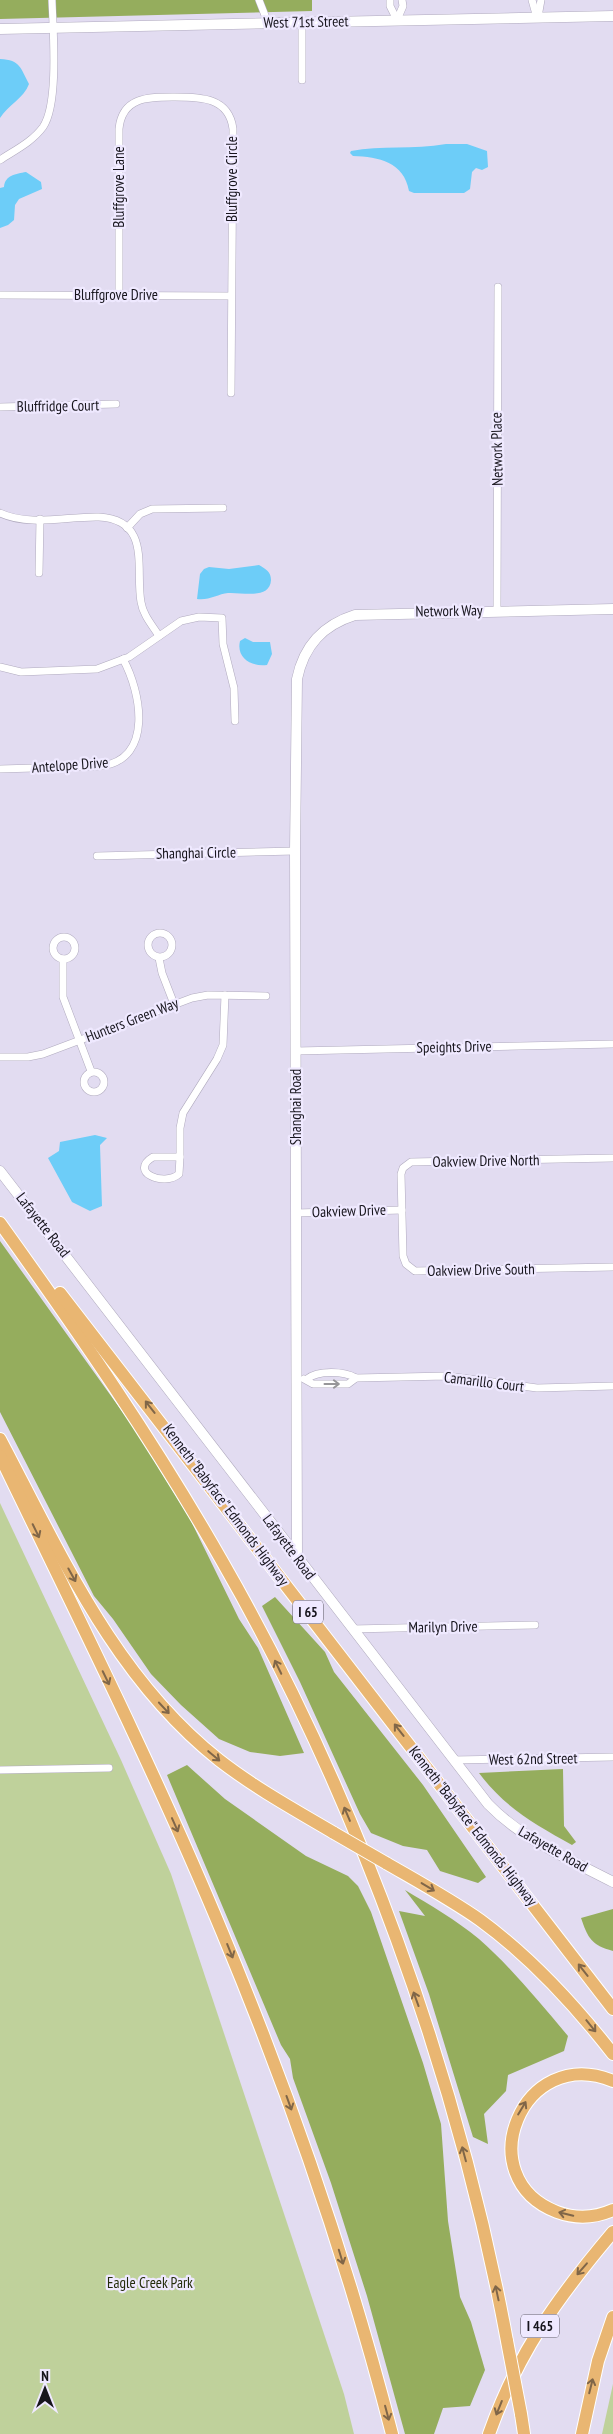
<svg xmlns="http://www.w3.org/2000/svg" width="613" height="2434" viewBox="0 0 613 2434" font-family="'PT Sans Narrow',sans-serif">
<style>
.green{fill:#bfd19b}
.forest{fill:#95ad5d}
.water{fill:#6dcdf8}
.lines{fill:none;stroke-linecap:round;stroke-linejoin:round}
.street-casing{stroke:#b0aabe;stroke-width:8}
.secondary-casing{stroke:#b0aabe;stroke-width:11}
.highway-casing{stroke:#fff;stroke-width:14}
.street{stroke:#fff;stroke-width:7}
.secondary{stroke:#fff;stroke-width:10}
.highway{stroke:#e9b672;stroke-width:12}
.highway-bridge-casing{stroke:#fff;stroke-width:14;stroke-linecap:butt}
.highway-bridge{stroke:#e9b672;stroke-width:12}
.oneway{stroke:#979699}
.oneway2{stroke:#806648}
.labels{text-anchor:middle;stroke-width:4.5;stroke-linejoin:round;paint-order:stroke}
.shield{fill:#efe9ff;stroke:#585561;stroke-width:1}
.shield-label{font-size:14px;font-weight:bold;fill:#17151d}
.street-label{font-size:15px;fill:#17151d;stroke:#efe9ff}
.park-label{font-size:15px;fill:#242d0b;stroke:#efe9ff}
</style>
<rect width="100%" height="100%" fill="#e2dcf1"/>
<!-- green -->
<g class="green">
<polygon points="0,1503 121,1760 171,1874 344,2394 354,2434 0,2434"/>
<polygon points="613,2384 613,2434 602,2434"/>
</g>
<!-- forest -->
<g class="forest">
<polygon points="0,0 312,0 312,11 0,19"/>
<polygon points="0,1241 134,1428 190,1519 239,1619 258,1648 304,1753 280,1756 250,1752 219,1739 181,1705 151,1674 113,1619 94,1596 0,1412"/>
<polygon points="275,1597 325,1652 334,1672 423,1785 486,1877 478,1883 440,1871 427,1850 403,1846 371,1833 360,1814 300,1682 262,1606"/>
<polygon points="187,1765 225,1799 306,1856 348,1876 358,1886 371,1912 423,2063 441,2124 448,2221 460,2297 471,2322 485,2370 470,2406 443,2408 434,2434 405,2434 367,2296 331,2183 293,2078 290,2059 281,2045 167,1775"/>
<path d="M563,1769l1,57 12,16 -4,3c-37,-21 -67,-37 -93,-72z"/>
<path d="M405,1890c25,15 51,30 74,49 33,29 61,64 89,97l-4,15 -56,24 -2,16 -22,23 4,30 -15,-7 -44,-143 -30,-83 26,5z"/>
<path d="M613,1909v42c-22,-6 -25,-13 -32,-33z"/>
</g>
<!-- water -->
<g class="water">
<path d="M0,59c21,1 20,9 29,25 -5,14 -21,21 -29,34z"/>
<path d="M446,144h21l20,7 1,16 -6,3 -6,-2 -4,4 -2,17 -6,4h-50l-5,-2c-5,-29 -30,-34 -56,-35l-3,-3 1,-2c30,-6 62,-1 95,-7z"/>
<path d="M26,172l15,10 1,7 -23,10 -4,6 -1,15 -6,5 -8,3v-40l4,-1c1,-12 12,-13 22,-15z"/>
<path d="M259,565c7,4 12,7 12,15 -1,20 -29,12 -43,13 -10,1 -20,8 -31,6l3,-25 4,-5 5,-2 20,2z"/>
<path d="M245,638l8,4h17l2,12 -5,11c-16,2 -31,-7 -27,-24z"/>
<polygon points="95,1135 107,1138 100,1145 102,1206 90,1211 72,1202 48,1158 59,1151 60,1142"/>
</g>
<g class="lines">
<!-- street casing -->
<g class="street-casing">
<g id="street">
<polyline points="259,0 268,23"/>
<polyline points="390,0 390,6 397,20"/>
<polyline points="532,0 537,18"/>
<polyline points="538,17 541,0"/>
<polyline points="397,20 403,6 402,0"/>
<polyline points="302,22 302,80"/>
<path d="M0,160c15,-10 32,-18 43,-33 16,-23 10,-97 9,-127"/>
<polyline points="0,295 231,296"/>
<path d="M119,296v-167c3,-33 31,-32 56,-32 25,0 54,0 58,32l-2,264"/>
<polyline points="0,407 116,404"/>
<path d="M0,513c30,14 68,3 99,4 53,3 36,52 42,85 2,13 11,23 18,34"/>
<polyline points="127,528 140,514 152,509 223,508"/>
<polyline points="39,573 40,519"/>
<polyline points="497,610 498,287"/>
<polyline points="0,667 21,672 97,669 129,657 181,621 199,617 222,618 223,644 234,688 235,721"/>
<path d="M0,769l102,-3c52,-8 39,-74 21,-107"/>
<polyline points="97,856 295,851"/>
<circle cx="160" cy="945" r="12"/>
<circle cx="64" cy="948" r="11"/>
<polyline points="159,958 162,973 174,1004"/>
<polyline points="63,959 63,997 91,1071"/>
<polyline points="296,1051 613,1044"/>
<polyline points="0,1057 28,1057 43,1054 192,998 208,995 266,996"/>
<circle cx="94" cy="1082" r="10"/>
<path d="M153,1157h27l-1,17c-15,13 -51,-2 -26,-17z"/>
<polyline points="180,1157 180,1128 183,1113 217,1059 223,1045 225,995"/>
<polyline points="613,1158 411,1162 403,1168 401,1174 403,1256 406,1264 415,1271 613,1267"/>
<polyline points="296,1213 402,1210"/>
<polyline points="304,1379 313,1384 348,1384 356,1378"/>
<path d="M307,1379c11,-9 37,-8 49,-1l91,-2 90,12 76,-2"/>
<polyline points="352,1629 535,1625"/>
<polyline points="453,1760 613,1757"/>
<polyline points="0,1770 109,1768"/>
</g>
</g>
<!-- secondary casing -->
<g class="secondary-casing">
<g id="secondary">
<polyline points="0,29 613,16"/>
<path d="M0,1171l488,633c35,36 81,55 125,78"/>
<path d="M297,1558l-2,-707 2,-172c7,-34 26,-54 58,-64l258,-6"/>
</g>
</g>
<!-- highway casing -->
<g class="highway-casing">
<g id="highway">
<path d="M0,1223c79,110 155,220 222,338 135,235 236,514 285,780"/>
<polyline points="60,1293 613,2009"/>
<path d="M0,1439c61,115 114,238 219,321 36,28 76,50 115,73"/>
<path d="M0,1456c76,157 155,315 222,476 68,163 126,331 170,502"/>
<path d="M386,1863c31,18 64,36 94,57 52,38 94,84 133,134"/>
<path d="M613,2081c-91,-38 -145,97 -56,131 19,7 38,6 56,-2"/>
<polyline points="521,2414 524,2434"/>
<path d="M489,2434c29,-82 69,-137 124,-202"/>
<polyline points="582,2434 598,2361 613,2317"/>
</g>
</g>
<!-- street -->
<use href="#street" class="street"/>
<!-- secondary -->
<use href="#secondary" class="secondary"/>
<!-- highway -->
<use href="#highway" class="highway"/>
<!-- highway-bridge casing -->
<g class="highway-bridge-casing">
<g id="highway-bridge">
<polyline points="334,1833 386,1863"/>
<polyline points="507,2341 521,2414"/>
</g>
</g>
<!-- highway-bridge -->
<use href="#highway-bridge" class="highway-bridge"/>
</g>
<!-- one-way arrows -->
<defs><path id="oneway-shaft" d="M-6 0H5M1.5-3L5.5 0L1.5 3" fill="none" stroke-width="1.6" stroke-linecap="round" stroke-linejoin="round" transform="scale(1.25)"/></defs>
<use class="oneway" href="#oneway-shaft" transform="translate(332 1384)"/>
<g class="oneway2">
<use href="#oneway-shaft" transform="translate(150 1407) rotate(-128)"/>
<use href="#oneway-shaft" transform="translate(36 1531) rotate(64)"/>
<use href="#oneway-shaft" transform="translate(72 1575) rotate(61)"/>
<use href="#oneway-shaft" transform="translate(278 1667) rotate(-116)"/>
<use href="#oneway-shaft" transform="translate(106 1678) rotate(64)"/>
<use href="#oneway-shaft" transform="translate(164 1708) rotate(47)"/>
<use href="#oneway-shaft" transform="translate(399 1730) rotate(-128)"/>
<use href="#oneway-shaft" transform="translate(214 1756) rotate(40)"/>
<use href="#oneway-shaft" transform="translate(347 1814) rotate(-113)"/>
<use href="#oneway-shaft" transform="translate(175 1825) rotate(66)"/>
<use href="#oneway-shaft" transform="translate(428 1887) rotate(31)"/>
<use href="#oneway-shaft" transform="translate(230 1951) rotate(68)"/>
<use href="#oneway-shaft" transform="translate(583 1970) rotate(-128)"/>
<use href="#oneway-shaft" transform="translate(416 1999) rotate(-110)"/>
<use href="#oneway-shaft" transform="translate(591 2026) rotate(51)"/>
<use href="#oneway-shaft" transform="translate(289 2103) rotate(70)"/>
<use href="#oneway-shaft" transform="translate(522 2108) rotate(-59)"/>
<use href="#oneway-shaft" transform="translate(464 2154) rotate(-105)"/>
<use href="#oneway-shaft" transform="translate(566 2214) rotate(-166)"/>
<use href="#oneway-shaft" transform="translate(341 2257) rotate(73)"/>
<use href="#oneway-shaft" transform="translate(582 2269) rotate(131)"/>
<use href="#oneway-shaft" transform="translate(497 2293) rotate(-102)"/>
<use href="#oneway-shaft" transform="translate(591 2386) rotate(-76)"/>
<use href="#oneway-shaft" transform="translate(499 2408) rotate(112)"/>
<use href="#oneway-shaft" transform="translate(387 2413) rotate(75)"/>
</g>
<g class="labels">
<!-- shield labels -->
<g class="shield">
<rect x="293" y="1600.5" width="30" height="23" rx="4"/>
<rect x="521" y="2314.5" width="38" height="23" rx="4"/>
</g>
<g class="shield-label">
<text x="308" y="1617">I 65</text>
<text x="540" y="2331">I 465</text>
</g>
<!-- street labels -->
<g class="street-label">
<text transform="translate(306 22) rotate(-1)" y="5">West 71st Street</text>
<text transform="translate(232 179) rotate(-90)" y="5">Bluffgrove Circle</text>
<text transform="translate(119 187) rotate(-90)" y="5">Bluffgrove Lane</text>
<text x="116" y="300">Bluffgrove Drive</text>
<text transform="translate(58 406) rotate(-1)" y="5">Bluffridge Court</text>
<text transform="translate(497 449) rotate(-91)" y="5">Network Place</text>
<text transform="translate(449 611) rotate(-1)" y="5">Network Way</text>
<text transform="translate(70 765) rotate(-4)" y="5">Antelope Drive</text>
<text transform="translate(196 853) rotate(-1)" y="5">Shanghai Circle</text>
<text transform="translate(132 1020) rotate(-21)" y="5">Hunters Green Way</text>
<text transform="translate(454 1047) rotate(-1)" y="5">Speights Drive</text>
<text transform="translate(296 1107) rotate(-90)" y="5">Shanghai Road</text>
<text transform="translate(486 1161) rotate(-1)" y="5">Oakview Drive North</text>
<text transform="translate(349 1211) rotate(-2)" y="5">Oakview Drive</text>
<text transform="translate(43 1225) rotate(52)" y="5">Lafayette Road</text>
<text transform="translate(481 1270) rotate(-1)" y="5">Oakview Drive South</text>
<text transform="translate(484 1382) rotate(7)" y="5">Camarillo Court</text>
<text transform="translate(226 1505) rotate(53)" y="5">Kenneth "Babyface" Edmonds Highway</text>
<text transform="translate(289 1547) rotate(53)" y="5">Lafayette Road</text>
<text transform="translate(443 1627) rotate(-1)" y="5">Marilyn Drive</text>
<text transform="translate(533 1759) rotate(-1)" y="5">West 62nd Street</text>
<text transform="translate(473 1826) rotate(52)" y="5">Kenneth "Babyface" Edmonds Highway</text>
<text transform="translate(553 1849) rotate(30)" y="5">Lafayette Road</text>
</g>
<!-- park labels -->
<g class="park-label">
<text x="150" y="2288">Eagle Creek Park</text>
</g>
</g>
<!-- north arrow -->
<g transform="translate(45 2389)" stroke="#efe9ff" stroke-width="4" paint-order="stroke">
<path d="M0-4L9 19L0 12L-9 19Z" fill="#17151d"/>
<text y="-8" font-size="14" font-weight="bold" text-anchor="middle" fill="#17151d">N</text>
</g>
</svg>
